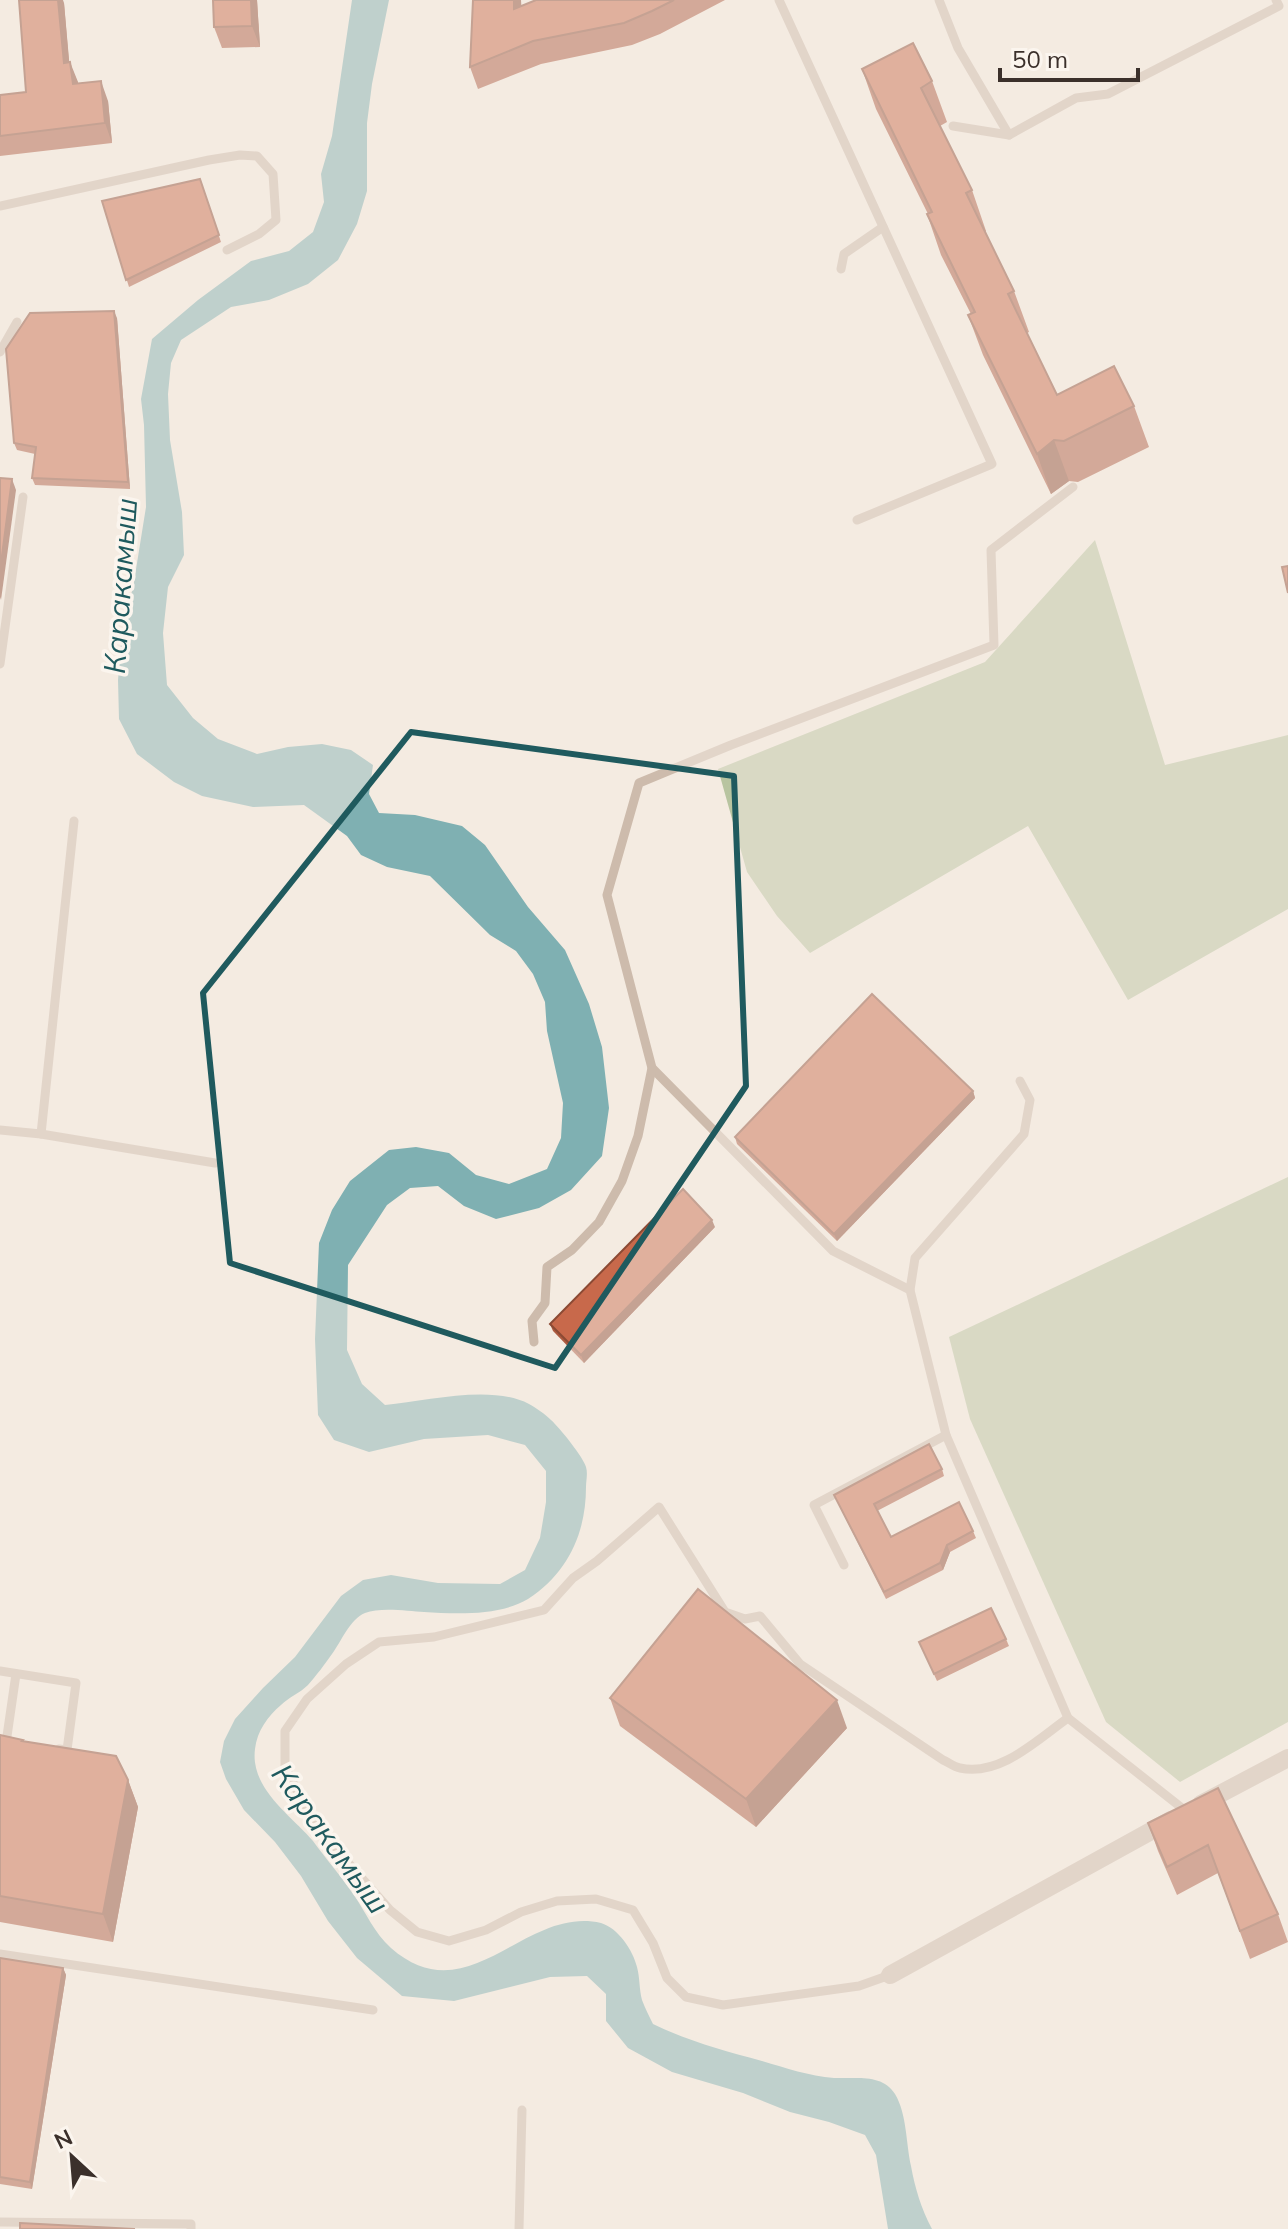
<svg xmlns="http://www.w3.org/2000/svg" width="1288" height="2229" viewBox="0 0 1288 2229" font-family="Mulish,sans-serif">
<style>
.green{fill:#b8c4a0}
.water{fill:#7fb0b2}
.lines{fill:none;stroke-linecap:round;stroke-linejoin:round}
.service{stroke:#cdbbac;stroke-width:9}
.minor{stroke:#cdbbac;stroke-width:18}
.wall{fill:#ac5a40}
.shaded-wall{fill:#8c4a34}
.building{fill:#c8694b;stroke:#8c4a34;stroke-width:2}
.marked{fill:none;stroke:#1f5a5e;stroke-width:6;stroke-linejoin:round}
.labels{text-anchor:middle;stroke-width:7;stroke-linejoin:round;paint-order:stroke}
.water-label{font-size:30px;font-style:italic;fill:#1f5a5e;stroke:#fbf5ee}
</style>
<rect width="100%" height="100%" fill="#f4ebe1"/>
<!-- green -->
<g class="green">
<polygon points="1095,540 1165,765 1288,735 1288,909 1128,1000 1028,826 810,953 777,916 747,872 718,769 985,662"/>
<polygon points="1288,1177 1288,1722 1180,1782 1106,1722 970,1419 949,1337"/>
</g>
<!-- water -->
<path class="water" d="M352,0h37l-17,84 -5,39v68l-10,33 -19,36 -30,24 -39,16 -38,7 -50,33 -10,23 -3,31 2,46 12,72 2,43 -16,32 -5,46 4,52 26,33 25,21 39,15 31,-7 34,-3 29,6 22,15 -4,29 10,19 36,2 47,11 23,19 43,62 37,43 24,54 13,43 7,61 -7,48 -31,34 -32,18 -43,11 -32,-13 -26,-20 -28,2 -23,17 -39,60 -1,85 15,34 23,21c42,-4 106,-21 144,-1 7,4 16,10 22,16 8,7 33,38 35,47 2,6 0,14 0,20 0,46 -18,86 -58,112 -28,17 -71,15 -104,13 -16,-1 -44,-5 -59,1 -15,6 -24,29 -33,41 -7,10 -16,22 -24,31 -8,8 -19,12 -27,20 -13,11 -24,26 -26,44 -5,40 36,66 58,92 13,18 28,35 40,53 13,18 21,39 38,54 78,68 133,-43 210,-25 17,5 32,27 36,44 3,11 2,22 5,33 3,8 7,16 11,24 35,17 72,27 109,37 24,7 47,15 72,17 21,1 48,-5 61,16 12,20 11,49 16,72 4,22 10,42 21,63h-44l-12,-74 -11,-20 -36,-13 -39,-10 -47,-19 -71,-21 -44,-24 -22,-27v-27l-19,-18 -37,1 -96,24 -52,-5 -45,-38 -29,-37 -27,-45 -26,-34 -31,-32 -18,-31 -6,-17 4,-21 11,-22 28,-31 32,-31 46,-61 22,-16 28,-5 47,8 62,1 25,-14 15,-32 6,-36v-31l-21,-26 -37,-10 -64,4 -55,13 -35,-12 -16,-25 -3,-76 4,-96 13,-33 18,-29 39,-31 27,-3 33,6 27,22 33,9 38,-15 14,-31 2,-35 -16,-72 -2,-29 -12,-28 -17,-23 -26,-16 -60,-59 -43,-9 -26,-12 -14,-19 -43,-31 -51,2 -51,-11 -28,-14 -37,-28 -18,-35 -1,-39 3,-35 3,-27 9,-30 13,-81 -2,-82 -3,-26 11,-60 46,-39 53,-39 38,-10 24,-19 11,-30 -3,-28 11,-38z"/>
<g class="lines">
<!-- service -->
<g class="service">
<polyline points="779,0 992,464 857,520"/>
<polyline points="939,0 958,48 1009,135 953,126"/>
<polyline points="1009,135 1076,98 1108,94 1279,6 1276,0"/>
<polyline points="0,206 209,160 240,155 257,156 273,174 276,220 259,234 227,250"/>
<polyline points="841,269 844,254 883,227"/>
<polyline points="0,352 17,322"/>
<polyline points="0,664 23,497"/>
<polyline points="652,1068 833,1251 910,1290 946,1435 1068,1718 1187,1812"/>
<polyline points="0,1130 41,1134 215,1163"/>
<polyline points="41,1134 74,821"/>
<polyline points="910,1290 915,1258 1024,1134 1030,1100 1020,1081"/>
<polyline points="534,1342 532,1321 545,1303 547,1267 572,1250 599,1222 622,1181 638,1136 652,1068 607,895 639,783 731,745 994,645 991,550 1073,487"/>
<polyline points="844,1565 814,1505 946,1435"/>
<polyline points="0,1671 76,1683 67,1750 59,1749"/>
<polyline points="9,1743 6,1743 16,1674"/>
<polyline points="0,1954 373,2010"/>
<path d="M890,1975l-31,11 -136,19 -37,-8 -19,-19 -14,-35 -20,-33 -37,-11 -39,2 -36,11 -35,18 -37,11 -32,-9 -27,-22 -62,-70 -24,-35 -19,-39v-35l22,-32 39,-35 33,-22 55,-5 110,-27 29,-32 24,-17 62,-54 66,105 20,7 15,-3 40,48 143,96c5,2 11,7 17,8 40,9 78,-29 108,-50"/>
<polyline points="0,2222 191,2224 191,2229"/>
<polyline points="519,2229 522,2110"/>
</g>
<!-- minor -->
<g class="minor">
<polyline points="1201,1804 1288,1758"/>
<polyline points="890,1975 1171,1820"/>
</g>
</g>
<!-- wall -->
<g class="wall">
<polygon points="257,0 260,47 222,48 214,27"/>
<polygon points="536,0 725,0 660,34 632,45 541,64 478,89 470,67 521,6"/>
<polygon points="64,3 69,62 78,83 108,101 112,143 0,156 0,95 26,92"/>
<polygon points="862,69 932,81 947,122 940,126 972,190 986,231 985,232 1014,291 1029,332 1027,333 1057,395 1134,406 1149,447 1078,482 1069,481 1051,494 983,355 968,315 971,314 941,255 927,214 928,214 876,109"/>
<polygon points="200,179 221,242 129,287 102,201"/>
<polygon points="117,318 130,489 35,485 32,478 35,454 17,450 14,443"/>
<polygon points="973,1091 975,1098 837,1241 737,1144 735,1137"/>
<polygon points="715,1227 584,1363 553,1331 550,1324"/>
<polygon points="942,1469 944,1476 877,1511 891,1537 973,1531 976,1538 950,1552 943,1570 886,1599 834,1495"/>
<polygon points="1006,1639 1009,1646 937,1681 919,1642"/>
<polygon points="610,1698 847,1728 756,1827 620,1726"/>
<polygon points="0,1735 23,1740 23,1742 128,1780 138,1807 113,1942 0,1922"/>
<polygon points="1218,1788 1278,1914 1288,1942 1250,1959 1218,1873 1177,1895 1158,1851 1148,1823"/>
<polygon points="0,1958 63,1968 66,1975 32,2189 0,2184"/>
</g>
<!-- shaded-wall -->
<g class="shaded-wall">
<polygon points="58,0 63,0 64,3 71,82 64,63"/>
<polygon points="251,0 257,0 260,47 252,26"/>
<polygon points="514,0 521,0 523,31 514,9"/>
<polygon points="70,62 78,82 80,103 73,84"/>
<polygon points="101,81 108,101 112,143 105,123"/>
<polygon points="114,311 117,318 130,489 128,482"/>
<polygon points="1054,440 1069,481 1051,494 1037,454"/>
<polygon points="12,479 16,490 1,600 0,597 0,571"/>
<polygon points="973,1091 975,1098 837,1241 834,1234"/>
<polygon points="712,1220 715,1227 584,1363 581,1355"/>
<polygon points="947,1545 950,1552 943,1570 940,1563"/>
<polygon points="837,1700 847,1728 756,1827 746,1799"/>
<polygon points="128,1780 138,1807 113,1942 103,1914"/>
<polygon points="63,1968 66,1975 32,2189 30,2182"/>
</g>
<!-- building -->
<g class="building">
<polygon points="19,0 58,0 64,63 70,62 73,84 101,81 105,123 0,136 0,95 26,92"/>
<polygon points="213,0 251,0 252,26 214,27"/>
<polygon points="473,0 514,0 514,9 536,0 674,0 652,11 624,23 533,41 470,67"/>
<polygon points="913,43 932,81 921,88 972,190 966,193 1014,291 1008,294 1057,395 1114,366 1134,406 1064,441 1054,440 1037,454 968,315 975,312 927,214 932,212 862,69"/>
<polygon points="200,179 219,235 126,280 102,201"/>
<polygon points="114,311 128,482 32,478 36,447 14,443 6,349 30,313"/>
<polygon points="0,478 12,479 0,571"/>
<polygon points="1288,566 1288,593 1282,567"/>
<polygon points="872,994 973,1091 834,1234 735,1137"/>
<polygon points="683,1189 712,1220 581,1355 550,1324"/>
<polygon points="929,1444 942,1469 874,1504 891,1537 959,1502 973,1531 947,1545 940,1563 884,1592 834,1495"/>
<polygon points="698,1589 837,1700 746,1799 610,1698"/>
<polygon points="991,1608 1006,1639 934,1674 919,1642"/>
<polygon points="0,1735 23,1740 22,1741 116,1756 128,1780 103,1914 0,1896"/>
<polygon points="1218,1788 1278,1914 1240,1931 1208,1845 1167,1867 1148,1823"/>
<polygon points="0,1958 63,1968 30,2182 0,2177"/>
<polygon points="20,2223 135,2229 20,2229"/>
</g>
<!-- marked area -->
<path d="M0 0H1288V2229H0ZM411,732l323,44 12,310 -191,282 -325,-105 -27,-270z" fill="#f4ebe1" fill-opacity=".55" fill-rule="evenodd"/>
<path class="marked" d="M411,732l323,44 12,310 -191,282 -325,-105 -27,-270z"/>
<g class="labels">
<!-- water labels -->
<g class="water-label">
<text transform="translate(121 586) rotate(-86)" y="10">Каракамыш</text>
<text transform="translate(330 1839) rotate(54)" y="10">Каракамыш</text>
</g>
</g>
<!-- north arrow -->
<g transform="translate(72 2157) rotate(334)" stroke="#fbf5ee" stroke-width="6" paint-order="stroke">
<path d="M0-6L14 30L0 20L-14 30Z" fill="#3b302b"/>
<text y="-12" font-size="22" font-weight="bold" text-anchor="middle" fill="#3b302b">N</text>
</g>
<!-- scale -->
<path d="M1000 68v12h138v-12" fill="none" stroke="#3b302b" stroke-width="4"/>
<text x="1012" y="68" font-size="24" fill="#3b302b" stroke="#fbf5ee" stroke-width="6" paint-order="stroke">50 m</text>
</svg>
